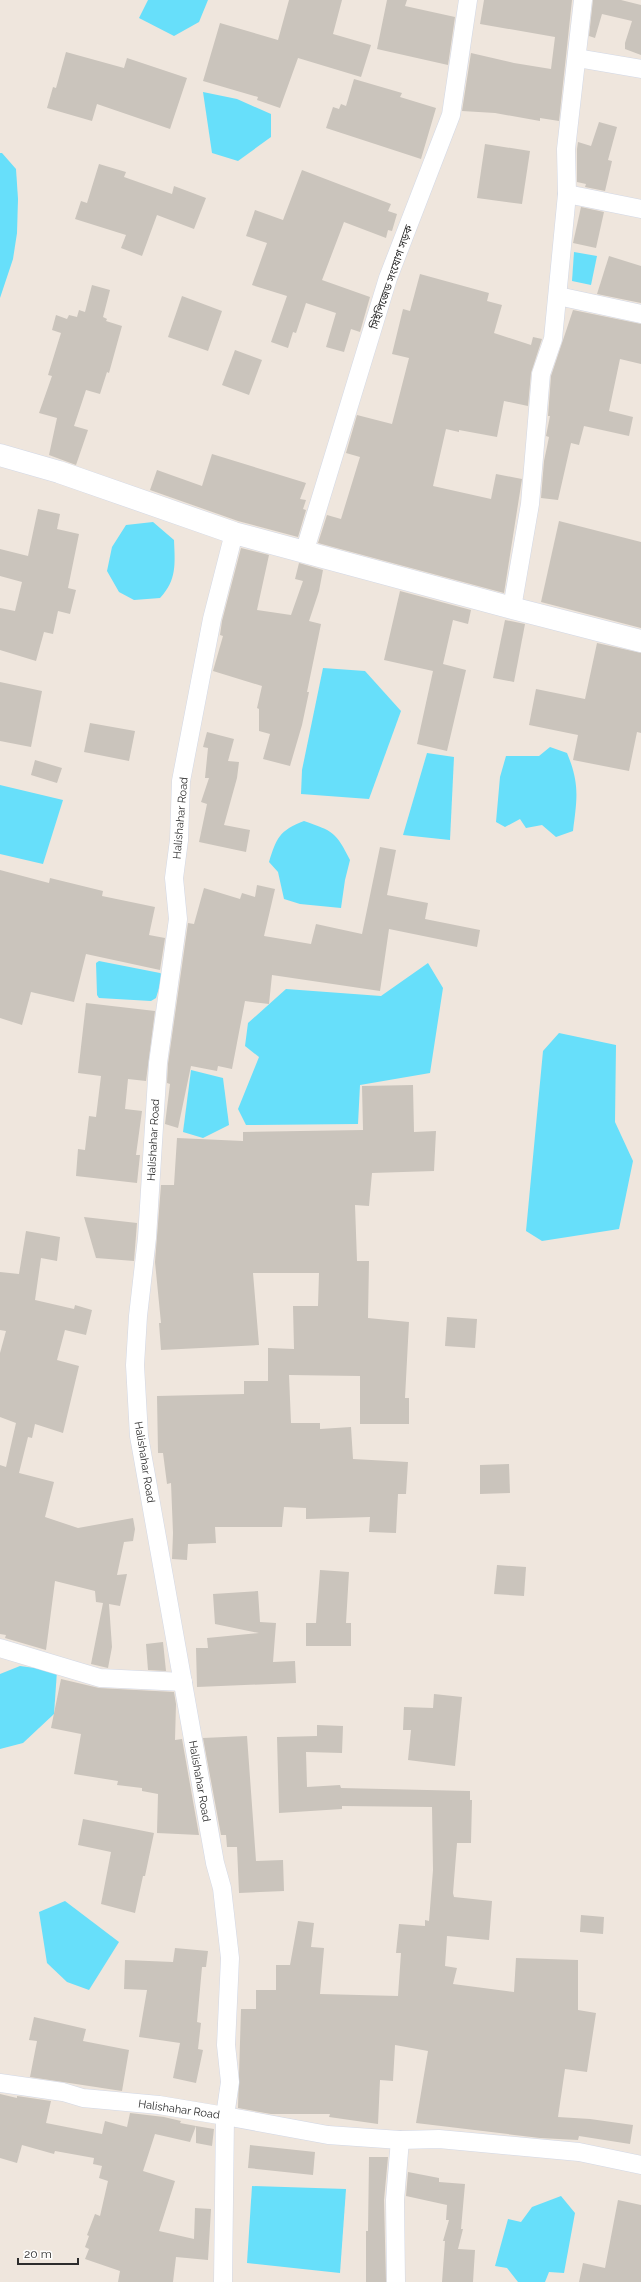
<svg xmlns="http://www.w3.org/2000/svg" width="641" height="2282" viewBox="0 0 641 2282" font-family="Raleway,'Noto Sans Bengali',sans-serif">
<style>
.water{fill:#67dffa}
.building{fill:#cac4bc}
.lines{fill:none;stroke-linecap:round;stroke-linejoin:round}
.street-casing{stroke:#d2d8e6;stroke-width:19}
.secondary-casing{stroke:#d2d8e6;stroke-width:23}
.street{stroke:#fff;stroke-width:18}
.secondary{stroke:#fff;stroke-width:22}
.labels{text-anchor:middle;stroke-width:3.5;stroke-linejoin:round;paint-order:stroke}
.street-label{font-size:11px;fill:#2c2c2c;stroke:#fff}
</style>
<rect width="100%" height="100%" fill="#efe6dd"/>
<!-- water -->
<g class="water">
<polygon points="148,0 208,0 199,22 174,36 139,18"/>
<polygon points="203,92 237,99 271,114 271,137 238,161 212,153"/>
<polygon points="0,153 2,153 16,169 18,199 17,233 13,259 0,298"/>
<polygon points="574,252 597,256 591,285 572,281"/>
<path d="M153,522l21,18c1,24 3,40 -14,58l-26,2 -15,-8 -12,-21 5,-24 14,-22z"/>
<polygon points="323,668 365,671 401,711 369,799 301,794 302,770"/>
<path d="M550,747l17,6c13,31 10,46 6,78l-17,6 -14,-12 -16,3 -6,-9 -15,8 -9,-5 4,-45 6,-21h33z"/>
<polygon points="427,753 454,757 450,840 403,835"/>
<polygon points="0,785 63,800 43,864 0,854"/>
<path d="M304,821c29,10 32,11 46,39l-5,20 -4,28 -41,-4 -16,-5 -6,-27 -9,-10c8,-25 10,-31 35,-41z"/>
<polygon points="99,961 160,973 163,975 156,998 151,1001 99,998 97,995 96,963"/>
<polygon points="428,963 443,988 430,1073 360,1085 358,1124 246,1125 238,1109 259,1057 245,1046 248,1023 286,989 381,996"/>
<polygon points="559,1033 616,1045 615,1122 633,1161 619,1229 542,1241 526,1231 543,1051"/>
<polygon points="191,1070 223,1078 229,1125 203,1138 183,1132"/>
<polygon points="20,1666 57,1671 54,1714 23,1743 0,1749 0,1674"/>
<polygon points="65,1901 119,1942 89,1990 67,1982 47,1963 39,1912"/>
<polygon points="252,2186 346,2189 340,2273 247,2263"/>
<polygon points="561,2196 575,2213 564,2273 549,2272 545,2282 518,2282 507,2268 495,2266 508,2219 521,2222 532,2207"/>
</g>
<!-- building -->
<g class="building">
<polygon points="289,0 342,0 333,34 371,45 361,77 298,58 280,108 257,100 258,97 203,81 220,23 278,40"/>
<polygon points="387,0 407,0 405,6 455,17 448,65 377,49"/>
<polygon points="484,0 572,0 559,121 540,118 540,121 495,113 462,111 471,53 514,63 551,69 555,37 480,24"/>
<polygon points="593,0 621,0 641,5 641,55 625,49 625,43 632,21 602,14 595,38 589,36"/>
<polygon points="66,52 124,68 127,58 187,78 170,129 97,104 92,121 47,108 53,87 56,88"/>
<polygon points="354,79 402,93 400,97 436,108 421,159 326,128 333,107 339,109 341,104 346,106"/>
<polygon points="599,122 617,127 608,160 612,161 605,191 585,187 586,184 577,182 577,149 578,142 591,146"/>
<polygon points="485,144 530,151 522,204 477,198"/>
<polygon points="99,164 126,172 124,177 172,194 174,186 206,198 194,229 157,215 142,256 121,248 126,235 75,219 81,201 87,203"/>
<polygon points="302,170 391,204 388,211 397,214 392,231 388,230 386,238 344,222 322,280 370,297 360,332 351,329 344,352 326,347 336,313 306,303 296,333 293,332 288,348 271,342 287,296 252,285 267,243 246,236 255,210 283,220"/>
<polygon points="581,207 604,212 596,248 573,243"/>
<polygon points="609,256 641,266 641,303 597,294"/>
<polygon points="420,274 489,293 487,301 502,305 494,333 531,345 533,337 542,339 531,373 528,406 504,401 497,437 459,430 459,432 446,429 433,486 491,499 496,474 522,479 504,593 318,543 327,515 341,519 360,457 346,453 357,415 392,424 409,358 392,354 403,309 410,311"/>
<polygon points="92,285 110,290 103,317 107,319 106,321 122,326 109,373 107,372 100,394 86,390 74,426 88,430 76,465 49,455 57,418 39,413 52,376 48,375 61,333 52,330 56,315 67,319 69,315 77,317 79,310 85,312"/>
<polygon points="182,296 222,311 208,351 168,337"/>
<polygon points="573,310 641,324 641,364 620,359 609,411 633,417 629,436 584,426 579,445 571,443 558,500 541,498 544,461 549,437 546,436 550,416 548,416 551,376"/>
<polygon points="235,350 262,360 249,395 222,385"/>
<polygon points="212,454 306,483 300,499 306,500 303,509 306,510 298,537 238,521 150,490 157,470 202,486"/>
<polygon points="38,509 60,514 57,529 79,534 68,588 76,590 70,614 58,611 53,634 44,632 36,661 0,650 0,608 15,611 22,582 0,576 0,549 28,556"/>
<polygon points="559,521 641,542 641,628 541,602"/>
<polygon points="241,548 269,555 257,610 291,615 303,581 295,579 299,563 323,570 319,591 309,621 321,624 307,692 309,692 302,725 290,766 263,759 270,734 259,731 259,709 257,708 262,686 213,671 223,636 220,635 222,621"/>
<polygon points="400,591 471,610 468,624 453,620 443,664 466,670 447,751 417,744 433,671 384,660"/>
<polygon points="505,620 525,624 514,682 493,678"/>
<polygon points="597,643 641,653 641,733 637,732 629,771 573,760 578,735 529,725 536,689 585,699"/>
<polygon points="0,682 42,691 31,747 0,741"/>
<polygon points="90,723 135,731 129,761 84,752"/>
<polygon points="207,732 234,739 228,761 239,762 237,778 224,825 250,830 246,852 199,842 207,804 201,802 209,778 205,778 208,748 203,747"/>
<polygon points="35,760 62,768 57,783 31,775"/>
<polygon points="380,847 396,850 387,895 428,903 425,919 480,930 477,947 389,929 380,991 272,975 269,1004 245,1001 232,1069 218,1066 217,1071 191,1066 178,1128 165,1124 170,1084 167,1083 168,1064 188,923 194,924 204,888 240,899 242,893 255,897 257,885 275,889 264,936 311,944 316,924 362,934"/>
<polygon points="0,870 49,883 50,878 103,891 102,896 155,907 149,935 165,938 160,970 86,954 74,1002 31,992 22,1025 0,1018"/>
<polygon points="86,1003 155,1011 146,1081 128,1079 125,1109 142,1111 136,1155 140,1155 137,1183 76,1176 78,1149 85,1150 89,1116 96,1117 101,1076 78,1073"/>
<polygon points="413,1085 414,1132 436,1131 434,1171 372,1173 369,1206 355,1205 357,1261 369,1261 368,1318 409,1322 405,1398 409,1398 409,1424 360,1424 360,1376 289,1375 291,1423 320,1423 320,1429 351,1427 353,1459 408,1462 406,1494 398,1494 396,1533 369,1532 370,1517 306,1519 306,1508 284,1507 282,1527 215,1527 216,1543 188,1544 187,1560 172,1559 173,1533 171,1483 167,1484 163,1453 158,1453 157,1396 244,1394 244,1381 268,1381 268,1348 294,1349 293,1306 318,1306 319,1273 253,1273 259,1345 161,1350 159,1323 161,1323 155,1262 161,1185 174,1185 177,1138 243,1141 243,1132 363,1130 362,1086"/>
<polygon points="84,1217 137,1223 134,1261 96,1258"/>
<polygon points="26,1231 60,1237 57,1261 41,1258 35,1300 74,1309 75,1305 92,1310 86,1335 65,1330 57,1360 79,1366 63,1433 35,1424 32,1438 28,1437 19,1473 54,1482 45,1517 78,1528 133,1518 135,1529 133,1541 124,1542 117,1575 127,1574 120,1606 109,1604 112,1647 108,1668 91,1664 103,1603 96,1602 95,1591 55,1581 46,1650 5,1638 6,1635 0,1634 0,1465 6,1467 16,1423 0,1417 0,1353 6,1331 0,1330 0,1272 19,1274"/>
<polygon points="447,1317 477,1319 475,1348 445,1346"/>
<polygon points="509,1464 510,1493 480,1494 480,1465"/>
<polygon points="497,1565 526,1567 524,1596 494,1594"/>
<polygon points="320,1570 349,1572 346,1623 351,1623 351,1646 306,1646 306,1623 316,1623"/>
<polygon points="258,1591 260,1622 276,1623 273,1662 295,1661 296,1683 197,1687 196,1648 208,1648 207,1638 259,1633 215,1624 213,1594"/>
<polygon points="163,1642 166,1671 148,1670 146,1644"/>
<polygon points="61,1679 99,1688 174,1692 176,1704 175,1740 182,1739 199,1835 157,1833 158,1794 142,1791 142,1788 117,1785 118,1781 74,1774 81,1734 51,1728"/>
<polygon points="434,1694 462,1697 455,1766 408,1760 411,1730 403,1730 404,1707 433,1708"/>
<polygon points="317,1725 343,1726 342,1753 306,1752 307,1787 340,1785 341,1788 470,1791 470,1800 472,1800 471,1843 457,1843 453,1893 454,1897 492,1901 489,1940 447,1936 445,1966 457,1968 453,1984 514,1992 516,1958 578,1960 578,2010 596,2013 587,2072 565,2069 558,2117 590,2119 633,2125 630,2144 579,2136 578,2140 540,2138 416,2123 428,2051 395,2045 393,2081 380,2080 378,2124 329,2117 330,2114 271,2114 238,2108 241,2009 256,2009 256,1990 276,1990 276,1965 290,1965 298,1921 314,1923 311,1947 324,1948 320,1994 398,1996 401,1953 396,1953 399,1924 425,1926 425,1920 429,1921 433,1870 432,1807 342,1806 342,1809 279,1813 277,1737 317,1736"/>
<polygon points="247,1736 256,1861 283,1860 284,1891 239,1893 237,1847 227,1847 226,1835 221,1835 203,1738"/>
<polygon points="83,1819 154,1833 145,1876 143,1876 135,1913 101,1904 111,1852 78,1845"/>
<polygon points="581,1915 604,1917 603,1934 580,1932"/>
<polygon points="175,1948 208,1951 206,1967 202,1967 197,2022 201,2023 198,2049 203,2050 196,2083 173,2078 180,2043 139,2037 147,1990 124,1989 125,1960 173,1962"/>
<polygon points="34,2017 86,2029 83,2041 129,2050 122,2091 30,2077 37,2041 29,2040"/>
<polygon points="0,2094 17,2098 17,2096 51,2101 46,2123 102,2134 105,2121 127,2127 130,2113 164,2117 181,2121 180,2123 196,2126 190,2142 155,2134 143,2171 175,2181 159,2231 194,2239 195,2208 211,2209 208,2260 176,2257 173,2282 118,2282 120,2271 85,2259 89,2249 85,2247 89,2236 87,2235 95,2214 100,2216 108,2181 99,2178 102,2166 93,2164 94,2158 55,2151 54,2154 22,2145 17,2163 0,2158"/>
<polygon points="196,2126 214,2129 212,2146 196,2143"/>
<polygon points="250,2145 315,2152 313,2175 248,2168"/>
<polygon points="369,2157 388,2157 384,2200 386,2282 366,2282 366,2231 368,2231"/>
<polygon points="408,2172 439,2178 439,2182 465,2184 461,2229 463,2229 458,2249 475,2250 473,2282 442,2282 445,2241 443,2241 449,2220 446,2220 447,2205 406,2196"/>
<polygon points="618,2200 641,2205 641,2282 579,2282 583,2263 605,2268"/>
</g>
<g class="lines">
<!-- street casing -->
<g class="street-casing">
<g id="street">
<polyline points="577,58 641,69"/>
<polyline points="567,194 641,209"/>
<polyline points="558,296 641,314"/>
<polyline points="304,553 388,278 451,115 468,0"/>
<polyline points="512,608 530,504 541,374 553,339 567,194 566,149 583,0"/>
<polyline points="0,1648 100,1678 183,1682"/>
<polyline points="0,2083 63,2092 83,2098 159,2105 225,2116 230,2082 226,2045 230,1958 222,1888 215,1863 139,1436 135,1365 138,1316 147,1238 158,1063 178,919 174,878 179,840 181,781 212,619 234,533"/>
<polyline points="223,2282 225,2116 328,2135 400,2140 439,2139 579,2152 641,2165"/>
<polyline points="396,2282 395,2200 400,2140"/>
</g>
</g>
<!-- secondary casing -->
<g class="secondary-casing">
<polyline id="secondary" points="0,455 59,472 234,533 512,608 641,641"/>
</g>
<!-- street -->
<use href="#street" class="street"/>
<!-- secondary -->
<use href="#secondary" class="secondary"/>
</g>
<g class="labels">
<!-- street labels -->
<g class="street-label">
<text transform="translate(391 277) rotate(-71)" y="4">সিইপিজেড সংযোগ সড়ক</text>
<text transform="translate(180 818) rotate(-85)" y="4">Halishahar Road</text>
<text transform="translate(153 1140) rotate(-87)" y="4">Halishahar Road</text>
<text transform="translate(145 1462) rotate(81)" y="4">Halishahar Road</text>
<text transform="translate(200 1781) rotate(80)" y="4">Halishahar Road</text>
<text transform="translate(179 2109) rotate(8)" y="4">Halishahar Road</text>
</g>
</g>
<!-- scale -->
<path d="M18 2258v6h60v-6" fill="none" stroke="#2c2c2c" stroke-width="2"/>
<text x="24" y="2258" font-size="12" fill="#2c2c2c" stroke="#ffffff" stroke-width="3" paint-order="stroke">20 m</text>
</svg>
